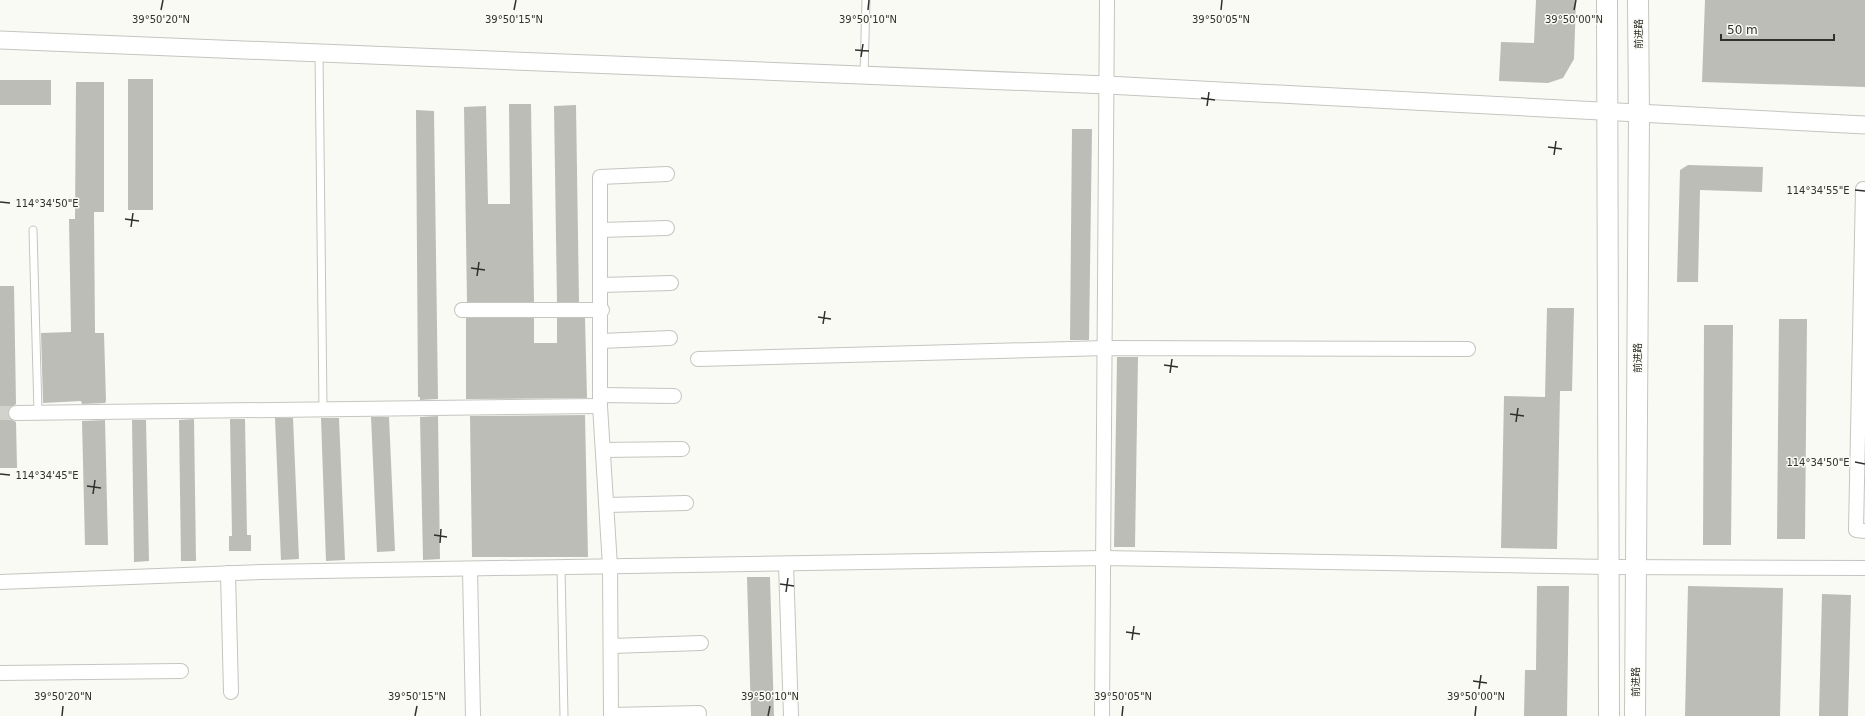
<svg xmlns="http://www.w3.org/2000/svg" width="1865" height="716" viewBox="0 0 1865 716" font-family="'DejaVu Sans','Noto Sans SC',sans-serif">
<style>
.building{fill:#bcbdb7}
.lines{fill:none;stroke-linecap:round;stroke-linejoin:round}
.minor-tunnel{stroke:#d1d2cc;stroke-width:14;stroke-dasharray:14 7;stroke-linecap:butt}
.service-casing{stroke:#c4c5c0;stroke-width:9}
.minor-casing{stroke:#c4c5c0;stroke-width:16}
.tertiary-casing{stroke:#c4c5c0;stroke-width:19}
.secondary-casing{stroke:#c4c5c0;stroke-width:22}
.service{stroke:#fff;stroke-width:7}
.minor{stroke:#fff;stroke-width:14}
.tertiary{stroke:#fff;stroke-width:17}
.secondary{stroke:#fff;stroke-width:20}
.ticks{fill:none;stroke:#30302e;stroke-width:1.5}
.labels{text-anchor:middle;stroke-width:3;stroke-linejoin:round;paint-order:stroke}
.street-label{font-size:10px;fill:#30302e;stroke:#f9faf4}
.ticks-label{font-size:10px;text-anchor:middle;fill:#30302e;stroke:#f9faf4;stroke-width:3;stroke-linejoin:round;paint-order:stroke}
</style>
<rect width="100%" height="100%" fill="#f9faf4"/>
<!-- building -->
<g class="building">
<polygon points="1536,0 1576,0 1574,59 1563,78 1548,83 1499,81 1501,42 1534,43"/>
<polygon points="1705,0 1865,0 1865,87 1702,82"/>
<rect x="128" y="79" width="25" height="131"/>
<rect x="0" y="80" width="51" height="25"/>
<polygon points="76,82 104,82 104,212 94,212 95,333 104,333 106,401 105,403 82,404 81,401 43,403 41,333 71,332 69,219 75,219"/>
<polygon points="509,104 531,104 534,302 467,302 464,107 486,106 488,204 510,204"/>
<polygon points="576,105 579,302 557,302 554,106"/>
<polygon points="416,110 434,111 438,399 420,400 420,397 418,397"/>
<polygon points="1072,129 1092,129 1089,340 1070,340"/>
<polygon points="1688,165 1763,167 1762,192 1700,190 1698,282 1677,282 1680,170"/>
<polygon points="0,286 14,286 16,404 9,409 8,413 12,420 16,422 17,468 0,468"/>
<polygon points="1547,308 1574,308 1572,391 1560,391 1557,549 1501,548 1504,396 1545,397"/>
<polygon points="466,318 534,318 534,343 557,343 557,318 585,318 587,398 466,399"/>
<polygon points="1779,319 1807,319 1805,539 1777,539"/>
<polygon points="1704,325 1733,325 1731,545 1703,545"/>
<polygon points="1117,357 1138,357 1135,547 1114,547"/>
<polygon points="585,415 588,557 472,557 470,416"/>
<polygon points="438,416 440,559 423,560 420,417"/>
<polygon points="371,417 389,417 395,551 377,552"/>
<polygon points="275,418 293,418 299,559 281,560"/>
<polygon points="321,418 339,418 345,560 326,561"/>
<polygon points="194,419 196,561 181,561 179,420"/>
<polygon points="230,419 245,419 247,535 251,535 251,551 229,551 229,536 232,536"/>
<polygon points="105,420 108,545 85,545 82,421"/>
<polygon points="132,420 146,420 149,561 134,562"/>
<polygon points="747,577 770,577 774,716 751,716"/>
<polygon points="1537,586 1569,586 1567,716 1524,716 1525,670 1536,670"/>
<polygon points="1688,586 1783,588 1780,716 1685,716"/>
<polygon points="1822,594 1851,595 1848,716 1819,716"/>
</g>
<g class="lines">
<!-- minor-tunnel -->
<polyline class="minor-tunnel" points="0,413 16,413"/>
<!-- service casing -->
<g class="service-casing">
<g id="service">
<polyline points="319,53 323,409"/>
<polyline points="864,75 866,0"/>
<polyline points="33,230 38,412"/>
<polyline points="561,567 564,716"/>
</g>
</g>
<!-- minor casing -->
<g class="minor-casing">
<g id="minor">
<polyline points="1865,189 1863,189 1856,530 1865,531"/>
<polyline points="601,230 667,228"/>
<polyline points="601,285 671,283"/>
<polyline points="462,310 602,310"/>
<polyline points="601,341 670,338"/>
<polyline points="698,359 1106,348 1468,349"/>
<polyline points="601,395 674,396"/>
<polyline points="16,413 600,406"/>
<polyline points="603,450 682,449"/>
<polyline points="607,505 686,503"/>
<polyline points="786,564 791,716"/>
<polyline points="470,569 473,716"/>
<polyline points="228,573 231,692"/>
<polyline points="0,582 261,572 1103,558 1609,567 1865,568"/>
<polyline points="611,646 701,643"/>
<polyline points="0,673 181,671"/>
<polyline points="611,715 699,713"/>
<polyline points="611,716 610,566 600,406 600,177 667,174"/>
<polyline points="1102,716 1107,0"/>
</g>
</g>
<!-- tertiary casing -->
<g class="tertiary-casing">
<polyline id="tertiary" points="0,40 1107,85 1865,125"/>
</g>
<!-- secondary casing -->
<g class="secondary-casing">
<g id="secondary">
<polyline points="1607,0 1609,716"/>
<polyline points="1635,716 1639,114 1638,0"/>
</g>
</g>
<!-- service -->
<use href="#service" class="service"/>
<!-- minor -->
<use href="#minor" class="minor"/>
<!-- tertiary -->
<use href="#tertiary" class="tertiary"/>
<!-- secondary -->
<use href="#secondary" class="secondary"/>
</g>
<!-- ticks -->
<path class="ticks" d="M161,10l2,-10M514,10l2,-10M868,10l1,-10M1221,10l1,-10M1574,10l2,-10M855,50l14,1M861,57l2,-13M1201,98l14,2M1207,106l2,-14M1548,147l14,2M1554,155l2,-14M1855,190l10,1M0,202l10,1M125,219l14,2M131,227l2,-14M471,268l14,2M477,276l2,-14M818,317l13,2M823,324l2,-13M1164,365l14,2M1170,373l2,-14M1510,414l14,2M1516,422l2,-14M1855,462l10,2M0,474l10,1M87,486l14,2M93,494l2,-14M434,535l13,2M440,543l1,-14M780,584l14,2M786,592l2,-14M1126,632l14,2M1132,640l2,-14M1473,681l14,2M1479,689l2,-14M62,716l1,-10M415,716l2,-10M768,716l2,-10M1122,716l1,-10M1475,716l1,-10"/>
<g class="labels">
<!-- street labels -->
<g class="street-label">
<text transform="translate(1638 34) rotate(-90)" y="4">前进路</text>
<text transform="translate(1637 358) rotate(-90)" y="4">前进路</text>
<text transform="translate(1635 682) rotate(-90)" y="4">前进路</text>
</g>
</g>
<g class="ticks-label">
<text x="161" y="23">39°50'20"N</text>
<text x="514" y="23">39°50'15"N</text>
<text x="868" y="23">39°50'10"N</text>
<text x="1221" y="23">39°50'05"N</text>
<text x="1574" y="23">39°50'00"N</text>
<text x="1818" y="194">114°34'55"E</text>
<text x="47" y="207">114°34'50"E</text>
<text x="1818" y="466">114°34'50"E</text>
<text x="47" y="479">114°34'45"E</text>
<text x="63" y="700">39°50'20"N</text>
<text x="417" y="700">39°50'15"N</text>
<text x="770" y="700">39°50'10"N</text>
<text x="1123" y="700">39°50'05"N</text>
<text x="1476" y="700">39°50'00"N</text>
</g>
<!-- scale -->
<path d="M1721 34v6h113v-6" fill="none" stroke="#30302e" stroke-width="2"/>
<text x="1727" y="34" font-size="12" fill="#30302e" stroke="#f9faf4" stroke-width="3" paint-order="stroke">50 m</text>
</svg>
